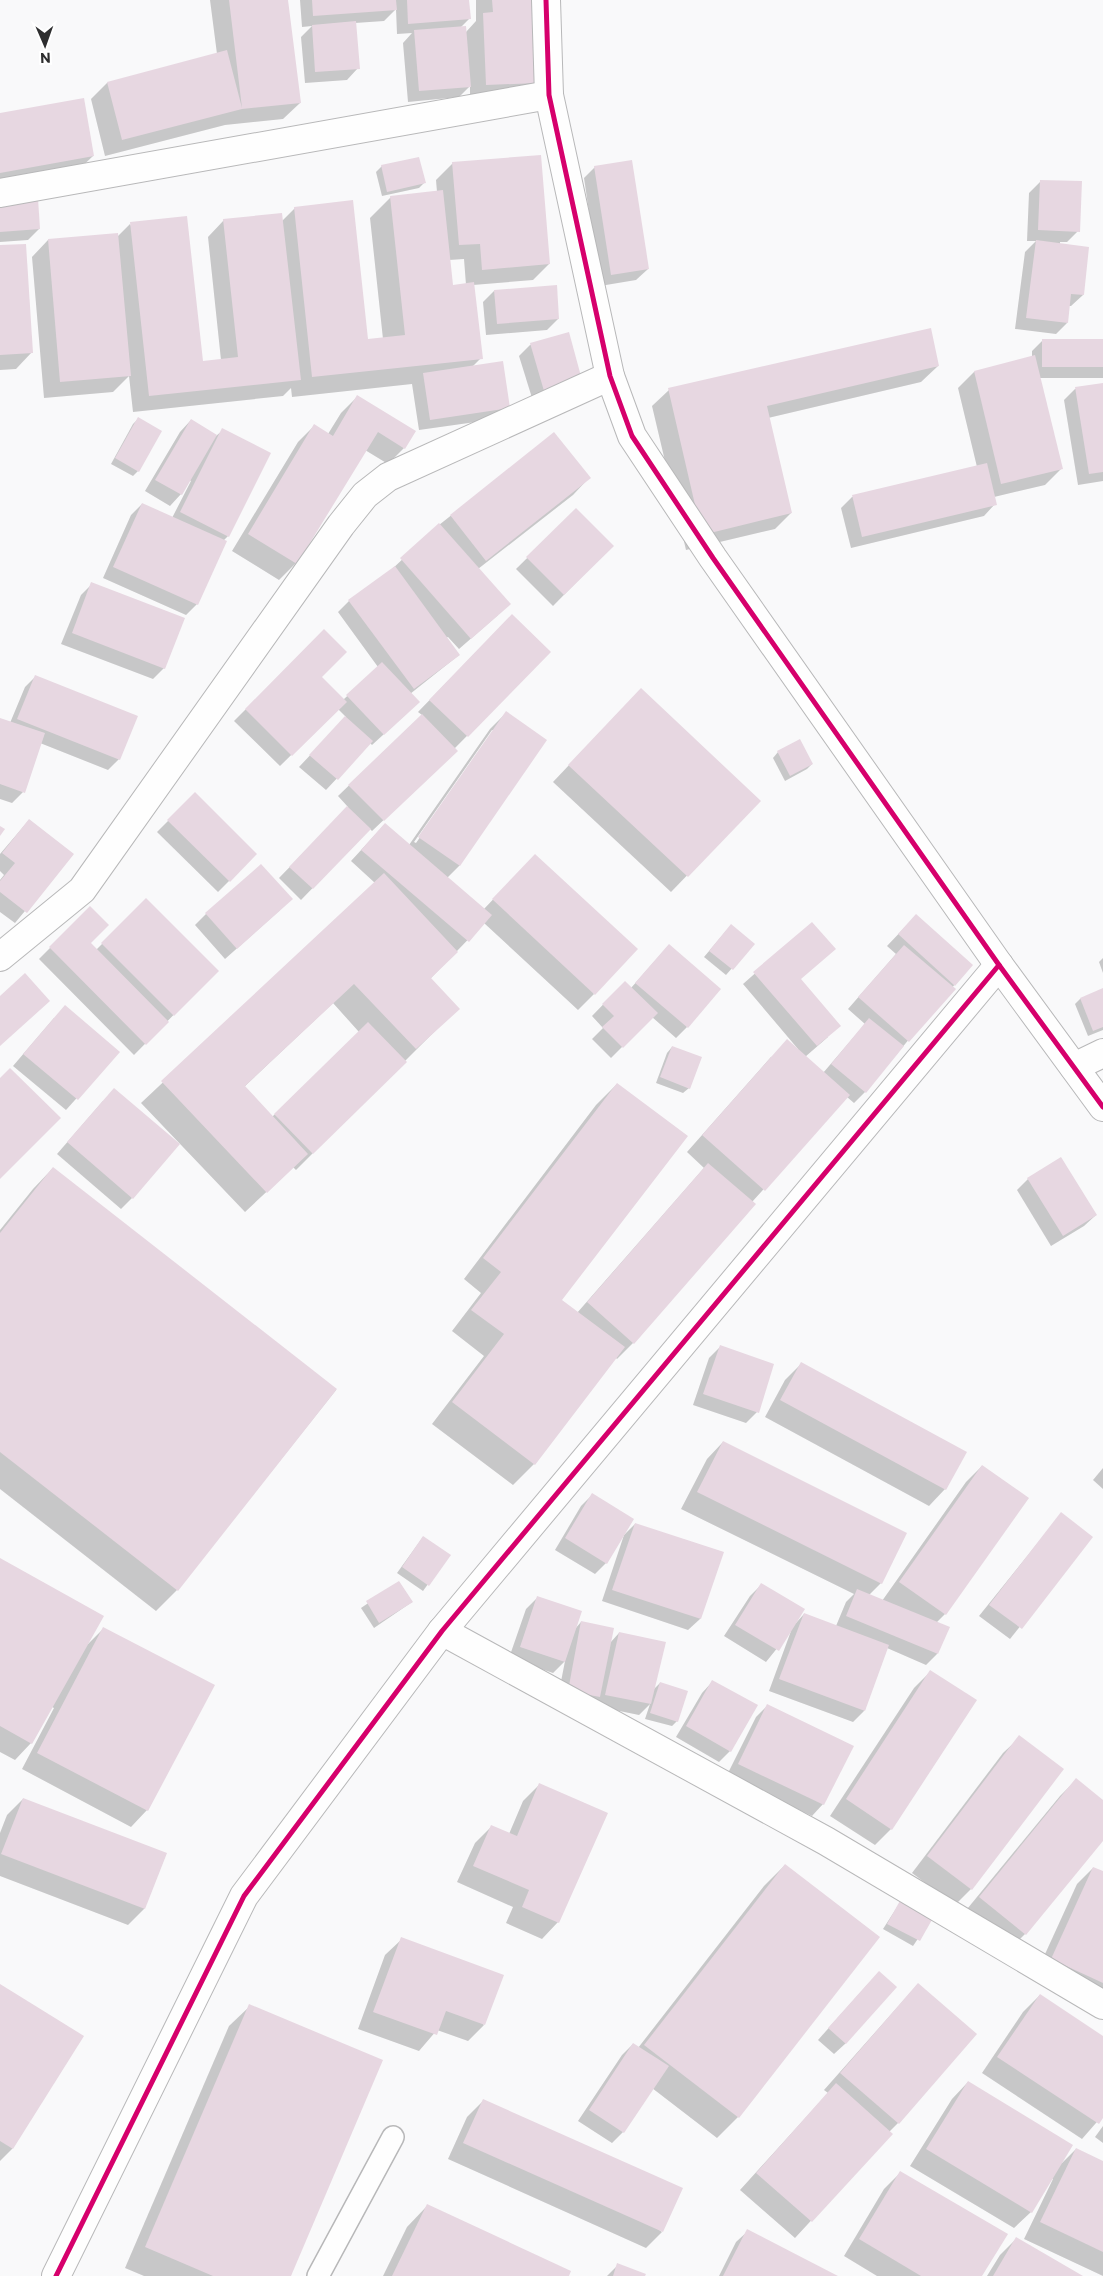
<svg xmlns="http://www.w3.org/2000/svg" width="1103" height="2276" viewBox="0 0 1103 2276" font-family="Commissioner,sans-serif">
<style>
.shadow{fill:#0003;fill-rule:evenodd}
.building{fill:#e7d7e1}
.lines{fill:none;stroke-linecap:round;stroke-linejoin:round}
.service-casing{stroke:#b8b8b9;stroke-width:24}
.minor-casing{stroke:#b8b8b9;stroke-width:30}
.service{stroke:#fefefe;stroke-width:21}
.minor{stroke:#fefefe;stroke-width:28}
.cycleway-casing{stroke:#fff;stroke-width:8}
.cycleway{stroke:#d6006c;stroke-width:5}
</style>
<rect width="100%" height="100%" fill="#f9f9fa"/>
<!-- shadow -->
<g class="shadow">
<polygon points="210,0 287,0 300,103 283,119 225,125 105,156 91,99 107,83 217,54"/>
<polygon points="300,0 468,0 469,19 460,28 466,32 476,21 476,0 534,0 536,82 520,99 470,101 470,86 459,97 408,102 403,43 412,33 397,34 396,9 384,21 355,23 358,68 347,80 305,83 301,37 312,26 302,27"/>
<polygon points="0,115 93,156 72,176 0,190"/>
<path d="M453,163l96,101 -16,16 -60,5 8,73 -9,9 36,40 -11,12 -78,11 -7,-46 -120,13 -1,-9 -8,8 -150,16 -4,-36 -16,16 -69,6 -12,-141 16,-17 69,-6v3l13,-13 72,138 19,-2 -13,-123 16,-17 58,1 13,-13 72,133 16,-2 -13,-121 21,-21 46,-5 -1,-12zM464,259l2,26 -14,1 -3,-26z"/>
<polygon points="382,166 424,183 419,188 382,196 376,172"/>
<polygon points="595,167 648,269 636,280 600,286 584,178"/>
<polygon points="1041,181 1078,231 1067,242 1060,242 1060,244 1083,295 1071,306 1069,306 1067,323 1056,334 1015,329 1025,252 1036,241 1027,241 1029,193"/>
<polygon points="0,202 39,229 28,240 0,242"/>
<polygon points="0,247 32,352 16,369 0,370"/>
<polygon points="494,291 558,319 547,330 486,335 483,302"/>
<polygon points="568,334 570,390 533,401 519,356 530,345"/>
<polygon points="1043,340 1103,340 1103,378 1039,378 1061,469 1045,485 994,497 995,504 984,516 851,548 841,508 852,497 977,467 958,388 974,372 1032,358 1032,351"/>
<polygon points="938,366 921,382 768,418 791,513 775,529 686,550 652,406 669,390"/>
<polygon points="1103,384 1103,481 1078,485 1064,400 1075,389"/>
<polygon points="358,396 404,448 388,464 365,450 296,563 279,580 232,551 298,442 314,426 328,434 341,413"/>
<polygon points="138,419 138,471 133,476 111,464 133,424"/>
<polygon points="191,420 216,436 223,430 228,536 223,541 197,604 186,615 103,578 131,515 142,504 172,518 191,481 189,480 181,494 170,506 145,491 180,432"/>
<polygon points="554,434 589,478 573,495 478,569 498,615 459,649 448,637 446,638 459,655 410,694 407,713 372,745 370,743 326,790 299,767 346,717 338,709 280,766 234,721 324,631 320,677 343,700 378,667 338,612 349,601 390,571 439,525"/>
<polygon points="576,510 612,546 553,606 516,569"/>
<polygon points="92,584 164,668 153,679 61,644 81,595"/>
<polygon points="512,615 550,652 454,749 445,762 372,831 370,829 301,900 279,878 348,807 338,796 422,715 418,712"/>
<polygon points="36,676 119,759 108,770 40,743 23,792 12,803 0,799 0,720 10,723 25,687"/>
<polygon points="625,706 759,801 671,892 553,782"/>
<path d="M506,713l-46,152 -13,13 37,31 35,-37 75,122 -16,16 -94,-87 -54,56 7,50 -141,141 -3,-3 -48,45 -104,-109 234,-220 -24,-22 34,-37 24,21 81,-116zM492,730h3l-79,113 -2,-1zM333,1003l26,29 -87,85 -28,-30z"/>
<polygon points="778,752 812,764 807,769 785,781 773,758"/>
<polygon points="195,794 256,854 218,892 157,832"/>
<polygon points="29,820 72,854 15,923 0,912 0,880 4,875 0,871 0,854"/>
<polygon points="146,900 217,971 134,1055 39,959 90,908 89,943 96,950"/>
<polygon points="280,910 225,959 195,925 206,914"/>
<polygon points="812,923 800,980 828,1037 805,1057 823,1073 865,1024 848,1009 896,954 887,946 905,927 971,965 865,1092 854,1103 847,1097 752,1202 633,1343 617,1359 615,1357 534,1464 513,1485 432,1424 484,1356 452,1331 481,1293 464,1279 596,1105 617,1084 561,1300 577,1313 704,1168 687,1152 771,1057 798,1049 743,984"/>
<polygon points="726,931 753,944 726,975 704,957"/>
<polygon points="669,945 687,1027 676,1038 652,1017 611,1058 592,1039 603,1028 592,1016 625,982 631,988"/>
<polygon points="1103,958 1103,973 1099,962"/>
<polygon points="1103,990 1103,1030 1088,1036 1075,1004 1080,999"/>
<polygon points="54,1018 118,1052 66,1110 13,1066"/>
<polygon points="672,1047 689,1088 683,1093 656,1083 667,1053"/>
<polygon points="103,1101 132,1198 121,1209 57,1154"/>
<polygon points="53,1168 336,1390 177,1590 156,1611 0,1489 0,1230 33,1189"/>
<polygon points="1028,1179 1096,1215 1084,1226 1051,1246 1017,1190"/>
<polygon points="720,1347 757,1412 746,1423 693,1405 709,1358"/>
<polygon points="801,1364 945,1489 929,1506 765,1417 785,1380"/>
<polygon points="723,1442 881,1583 869,1595 882,1601 966,1482 982,1466 1028,1498 945,1614 936,1623 937,1654 926,1665 887,1648 864,1711 853,1722 769,1691 791,1631 766,1662 724,1636 750,1596 761,1585 796,1623 804,1614 836,1626 846,1602 854,1594 681,1509 707,1459"/>
<polygon points="1103,1468 1103,1489 1093,1480"/>
<polygon points="592,1495 606,1563 595,1574 555,1550 581,1506"/>
<polygon points="1061,1514 1092,1537 1010,1639 979,1616"/>
<polygon points="635,1524 722,1552 700,1619 688,1630 602,1601 624,1535"/>
<polygon points="423,1537 449,1555 423,1591 397,1573"/>
<polygon points="0,1560 88,1644 103,1629 147,1810 131,1827 22,1769 54,1708 52,1707 31,1743 15,1760 0,1752"/>
<polygon points="399,1582 412,1602 374,1628 361,1608"/>
<polygon points="537,1598 575,1629 581,1622 610,1643 619,1633 653,1690 660,1683 677,1721 672,1726 645,1719 650,1704 639,1715 595,1706 596,1699 588,1707 557,1702 565,1661 553,1673 509,1658 526,1609"/>
<polygon points="930,1672 891,1829 875,1845 830,1816 914,1688"/>
<polygon points="713,1681 730,1751 719,1762 676,1737 702,1693"/>
<polygon points="767,1706 823,1804 812,1816 727,1775 756,1717"/>
<polygon points="1020,1737 971,1889 955,1905 912,1873 1003,1753"/>
<polygon points="1076,1780 1103,1801 1103,1839 1025,1934 1009,1950 963,1914 1060,1796"/>
<polygon points="540,1784 558,1922 542,1939 506,1923 513,1907 457,1882 475,1843 491,1827 509,1834 523,1801"/>
<polygon points="23,1799 166,1854 144,1909 128,1925 0,1876 0,1833 7,1815"/>
<polygon points="785,1865 879,1937 738,2117 717,2138 652,2088 623,2132 612,2143 578,2121 622,2055 633,2044 638,2048 764,1886"/>
<polygon points="1093,1868 1103,1872 1103,2006 1035,1976 1077,1884"/>
<polygon points="901,1901 932,1918 913,1946 883,1929"/>
<polygon points="402,1939 484,2025 468,2041 437,2030 419,2051 358,2029 385,1955"/>
<polygon points="868,1984 846,2043 834,2054 818,2040"/>
<polygon points="918,1984 898,2123 889,2132 891,2134 795,2238 740,2190 828,2093 824,2090"/>
<polygon points="0,1986 82,2037 12,2149 0,2161"/>
<polygon points="1040,1995 1103,2037 1103,2115 1082,2139 982,2073 1023,2012"/>
<polygon points="250,2006 289,2276 144,2276 125,2268 229,2026"/>
<polygon points="968,2082 1062,2163 1076,2149 1103,2162 1103,2276 1024,2239 1053,2179 1051,2178 1031,2212 1014,2228 910,2166 952,2099"/>
<polygon points="484,2100 662,2232 646,2248 448,2159 467,2117"/>
<polygon points="1103,2126 1103,2143 1095,2137"/>
<polygon points="901,2172 981,2276 877,2276 844,2256 884,2189"/>
<polygon points="427,2206 568,2276 383,2276 407,2227"/>
<polygon points="748,2231 836,2276 719,2276 736,2242"/>
<polygon points="1016,2239 1080,2276 987,2276 1000,2255"/>
<polygon points="618,2265 644,2276 607,2276"/>
</g>
<!-- building -->
<g class="building">
<polygon points="229,0 288,0 301,103 242,109 122,140 107,82 227,50 242,108"/>
<polygon points="312,0 396,0 397,10 313,16"/>
<polygon points="407,0 469,0 471,19 408,24"/>
<polygon points="492,0 535,0 537,83 486,85 483,13 493,12"/>
<polygon points="356,21 360,69 315,72 312,25"/>
<polygon points="466,26 471,87 419,91 414,30"/>
<polygon points="84,98 94,156 0,173 0,113"/>
<polygon points="541,155 550,264 482,270 480,244 459,245 452,162"/>
<polygon points="419,157 426,183 387,192 381,165"/>
<polygon points="632,160 649,269 611,275 594,166"/>
<polygon points="1040,180 1082,181 1080,232 1038,230"/>
<polygon points="443,190 453,285 474,282 483,359 312,377 294,207 353,200 368,339 405,335 390,196"/>
<polygon points="38,198 40,229 0,232 0,200"/>
<polygon points="282,213 301,380 149,396 130,222 187,216 203,361 238,357 223,219"/>
<polygon points="118,233 131,376 60,382 48,239"/>
<polygon points="1036,240 1089,247 1084,295 1071,294 1068,323 1026,318"/>
<polygon points="26,244 33,353 0,355 0,245"/>
<polygon points="557,285 559,319 497,324 494,290"/>
<polygon points="931,328 939,366 767,406 792,513 702,535 668,388"/>
<polygon points="569,332 582,380 544,391 530,343"/>
<rect x="1042" y="339" width="61" height="28"/>
<polygon points="1035,355 1063,469 1001,484 974,371"/>
<polygon points="503,361 510,408 430,420 423,373"/>
<polygon points="1103,383 1103,472 1089,474 1075,387"/>
<polygon points="357,395 416,431 405,449 378,432 297,564 248,534 314,424 333,436"/>
<polygon points="138,417 162,431 139,472 115,458"/>
<polygon points="191,419 217,435 182,495 155,480"/>
<polygon points="222,428 271,453 229,537 180,512"/>
<polygon points="554,432 591,478 486,561 450,515"/>
<polygon points="987,463 997,505 862,537 852,495"/>
<polygon points="142,503 227,541 198,605 113,567"/>
<polygon points="576,508 614,546 564,595 526,557"/>
<polygon points="439,523 511,604 471,639 400,558"/>
<polygon points="395,566 460,655 414,689 348,600"/>
<polygon points="91,582 185,618 165,669 72,633"/>
<polygon points="512,614 551,652 468,737 429,700"/>
<polygon points="324,629 347,652 322,677 347,702 292,756 245,709"/>
<polygon points="382,662 420,702 384,735 346,695"/>
<polygon points="35,675 138,716 120,760 17,719"/>
<polygon points="641,688 761,801 688,877 568,765"/>
<polygon points="506,711 547,740 460,866 418,837"/>
<polygon points="422,714 458,751 384,821 348,785"/>
<polygon points="345,716 373,741 338,780 309,755"/>
<polygon points="0,718 45,733 25,793 0,784"/>
<polygon points="800,739 813,764 790,776 777,751"/>
<polygon points="195,792 257,854 230,882 167,820"/>
<polygon points="347,806 371,829 313,889 289,867"/>
<polygon points="29,819 74,854 27,913 0,892 0,881 15,863 2,853"/>
<polygon points="385,823 492,915 469,942 361,850"/>
<polygon points="0,826 5,829 0,836"/>
<polygon points="535,854 638,949 595,995 492,899"/>
<polygon points="261,864 293,899 237,949 205,913"/>
<polygon points="384,873 458,952 431,978 460,1009 416,1049 354,984 245,1086 308,1154 267,1193 161,1081"/>
<polygon points="146,898 219,971 174,1016 101,943"/>
<polygon points="90,906 109,925 91,943 169,1022 146,1045 49,947"/>
<polygon points="916,914 973,965 955,986 898,934"/>
<polygon points="812,922 836,949 801,979 841,1026 817,1046 753,972"/>
<polygon points="731,924 755,944 733,970 709,951"/>
<polygon points="669,944 721,989 688,1028 635,983"/>
<polygon points="904,945 956,989 909,1042 858,997"/>
<polygon points="25,973 50,1001 0,1046 0,996"/>
<polygon points="625,981 658,1013 623,1048 602,1027 614,1016 602,1004"/>
<polygon points="1103,988 1103,1027 1093,1031 1080,998"/>
<polygon points="65,1005 120,1052 78,1100 23,1054"/>
<polygon points="869,1018 904,1046 866,1093 831,1064"/>
<polygon points="368,1022 407,1062 313,1154 274,1114"/>
<polygon points="787,1039 850,1095 765,1191 702,1135"/>
<polygon points="672,1046 702,1057 690,1089 660,1077"/>
<polygon points="10,1068 61,1118 0,1179 0,1078"/>
<polygon points="617,1083 688,1136 562,1300 625,1347 535,1465 452,1402 504,1334 471,1310 501,1272 483,1258"/>
<polygon points="114,1088 180,1144 133,1199 67,1142"/>
<polygon points="1061,1157 1097,1215 1063,1236 1027,1178"/>
<polygon points="708,1163 756,1204 634,1344 587,1302"/>
<polygon points="53,1167 337,1389 178,1591 0,1452 0,1233"/>
<polygon points="720,1345 774,1364 759,1413 703,1394"/>
<polygon points="801,1362 967,1452 946,1490 780,1400"/>
<polygon points="723,1441 907,1533 882,1584 697,1492"/>
<polygon points="982,1465 1029,1498 946,1615 899,1582"/>
<polygon points="592,1493 634,1519 607,1564 565,1538"/>
<polygon points="1061,1512 1093,1537 1022,1629 989,1605"/>
<polygon points="635,1523 724,1552 701,1619 612,1590"/>
<polygon points="423,1536 451,1555 429,1586 402,1567"/>
<polygon points="0,1558 104,1616 32,1744 0,1726"/>
<polygon points="399,1581 413,1602 379,1623 366,1601"/>
<polygon points="761,1583 805,1609 779,1651 735,1625"/>
<polygon points="857,1589 950,1627 938,1654 846,1616"/>
<polygon points="537,1596 582,1611 565,1662 520,1647"/>
<polygon points="804,1613 889,1645 865,1711 779,1679"/>
<polygon points="581,1621 614,1628 600,1697 568,1691"/>
<polygon points="103,1627 215,1685 148,1811 37,1753"/>
<polygon points="619,1632 666,1642 651,1704 605,1695"/>
<polygon points="930,1670 977,1700 892,1830 846,1799"/>
<polygon points="712,1680 758,1705 731,1752 686,1726"/>
<polygon points="660,1682 688,1691 678,1722 650,1713"/>
<polygon points="767,1704 854,1746 824,1805 738,1764"/>
<polygon points="1019,1735 1064,1769 972,1890 927,1856"/>
<polygon points="1076,1778 1103,1800 1103,1841 1026,1935 979,1897"/>
<polygon points="539,1783 608,1813 559,1923 522,1907 529,1890 473,1866 491,1825 517,1836"/>
<polygon points="23,1798 167,1853 145,1909 1,1854"/>
<polygon points="785,1864 880,1937 739,2118 644,2045"/>
<polygon points="1093,1867 1103,1871 1103,1983 1051,1959"/>
<polygon points="901,1899 933,1918 920,1941 887,1924"/>
<polygon points="401,1937 504,1975 485,2025 446,2011 437,2035 373,2012"/>
<polygon points="879,1971 897,1987 846,2044 828,2028"/>
<polygon points="918,1983 977,2034 899,2124 840,2073"/>
<polygon points="0,1984 84,2036 13,2149 0,2141"/>
<polygon points="1040,1994 1103,2036 1103,2118 1099,2124 997,2057"/>
<polygon points="249,2004 383,2060 291,2276 213,2276 145,2247"/>
<polygon points="633,2043 669,2066 624,2133 589,2110"/>
<polygon points="968,2081 1073,2145 1032,2213 926,2149"/>
<polygon points="836,2083 893,2134 812,2222 756,2173"/>
<polygon points="483,2099 683,2188 663,2232 463,2143"/>
<polygon points="1076,2148 1103,2161 1103,2252 1040,2222"/>
<polygon points="900,2171 1008,2234 982,2276 921,2276 859,2239"/>
<polygon points="427,2204 571,2271 569,2276 392,2276"/>
<polygon points="747,2229 838,2276 723,2276"/>
<polygon points="1016,2237 1083,2276 993,2276"/>
<polygon points="617,2263 646,2274 645,2276 613,2276"/>
</g>
<g class="lines">
<!-- service casing -->
<g class="service-casing">
<polyline id="service" points="318,2276 393,2137"/>
</g>
<!-- minor casing -->
<g class="minor-casing">
<g id="minor">
<polyline points="546,0 549,95 610,376 632,436 713,558 999,965 1103,1107"/>
<polyline points="0,193 549,95"/>
<polyline points="0,957 82,890 341,525 365,495 388,477 610,376"/>
<polyline points="1074,1067 1103,1053"/>
<polyline points="442,1631 826,1841 1103,2005"/>
<polyline points="56,2276 244,1896 442,1631 999,965"/>
</g>
</g>
<!-- service -->
<use href="#service" class="service"/>
<!-- minor -->
<use href="#minor" class="minor"/>
<!-- cycleway casing -->
<g class="cycleway-casing">
<g id="cycleway">
<polyline points="546,0 549,95 610,376 632,436 713,558 999,965 1103,1107"/>
<polyline points="56,2276 244,1896 442,1631 999,965"/>
</g>
</g>
<!-- cycleway -->
<use href="#cycleway" class="cycleway"/>
</g>
<!-- north arrow -->
<g transform="translate(45 45) rotate(178)" stroke="#ffffff" stroke-width="4" paint-order="stroke">
<path d="M0-4L9 19L0 12L-9 19Z" fill="#2e2e2f"/>
<text y="-8" font-size="14" font-weight="bold" text-anchor="middle" fill="#2e2e2f">N</text>
</g>
</svg>
